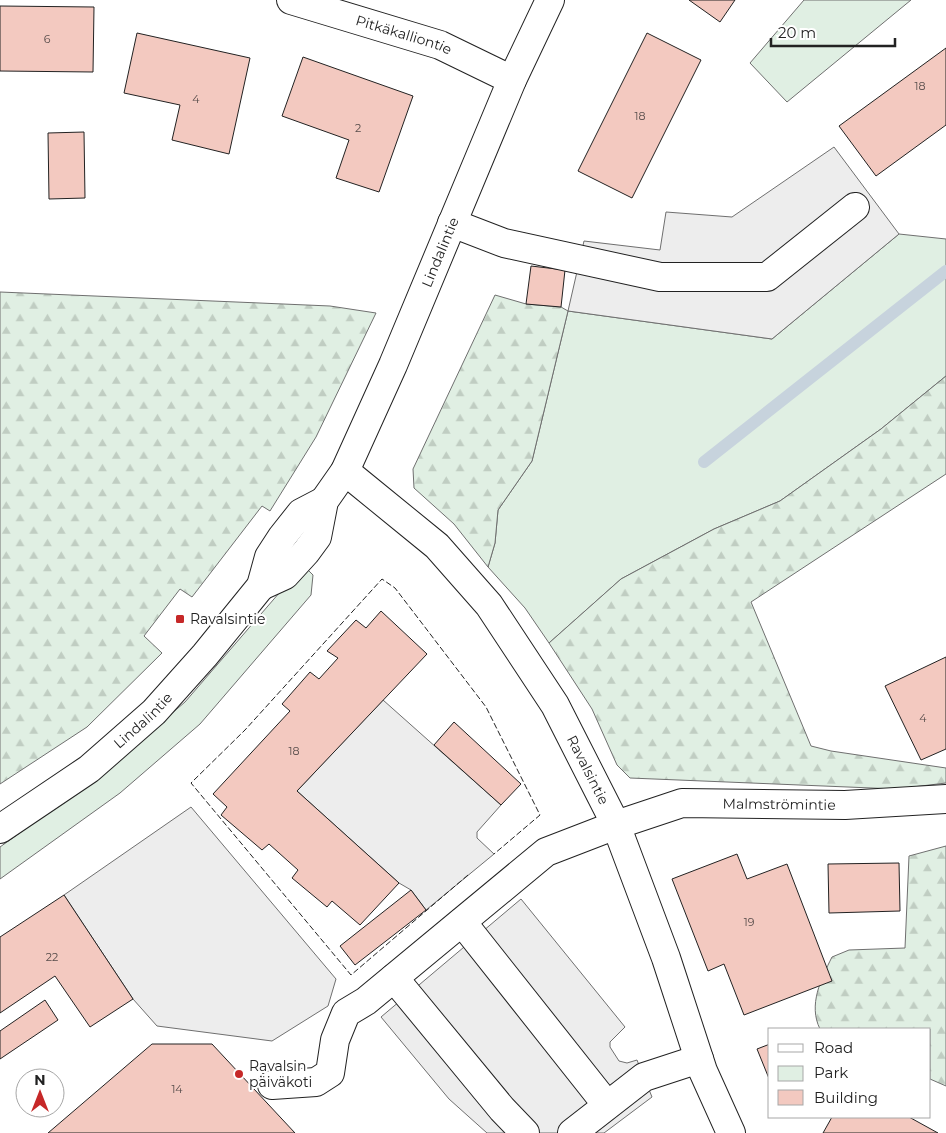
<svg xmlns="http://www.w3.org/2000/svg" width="946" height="1133" viewBox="0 0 946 1133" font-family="Montserrat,sans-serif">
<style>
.green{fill:#e0efe3;stroke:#6f6f6f}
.forest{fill:url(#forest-firs);stroke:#6f6f6f}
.parking{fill:#ededed;stroke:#6f6f6f}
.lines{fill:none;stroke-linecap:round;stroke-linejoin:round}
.stream{stroke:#c7d3dd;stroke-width:12}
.building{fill:#f3c9c0;stroke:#222}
.minor-casing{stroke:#222;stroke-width:30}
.minor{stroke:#fff;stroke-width:28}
.fence{stroke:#222;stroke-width:1;stroke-dasharray:6 2.5;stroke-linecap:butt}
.poi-dot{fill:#c62828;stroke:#fff;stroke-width:2}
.labels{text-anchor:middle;stroke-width:4;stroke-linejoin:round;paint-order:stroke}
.number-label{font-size:11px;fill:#564c4a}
.street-label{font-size:14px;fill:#222;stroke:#fff}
.poi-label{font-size:14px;fill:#222;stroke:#fff;text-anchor:start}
</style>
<defs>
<pattern id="forest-firs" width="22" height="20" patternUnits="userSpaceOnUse" patternTransform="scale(1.25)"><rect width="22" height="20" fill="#e0efe3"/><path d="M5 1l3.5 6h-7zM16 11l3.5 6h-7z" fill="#c0cdc2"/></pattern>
</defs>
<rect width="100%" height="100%" fill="#fff"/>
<!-- green -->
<g class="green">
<polygon points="804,0 911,0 787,102 750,63"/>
<polygon points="899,234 946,239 946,376 881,429 780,501 714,529 621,579 549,643 525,608 488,567 495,543 498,510 532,461 568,311 772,339"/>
<polygon points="308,570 313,575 311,595 200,724 120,793 0,879 0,847 99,776 185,702 280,592"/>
</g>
<!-- forest -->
<g class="forest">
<polygon points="0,292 330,306 376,313 316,437 270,511 262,506 192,597 180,589 144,636 162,653 87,727 0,784"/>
<polygon points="495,295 526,304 561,307 568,311 532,461 498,510 495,543 488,567 454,524 414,488 413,469"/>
<polygon points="946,376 946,474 751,602 811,746 831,751 946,768 946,783 896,789 630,778 617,765 592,709 549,643 621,579 714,529 780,501 881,429"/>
<path d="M946,846v240l-16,-7v-50h-110c-12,-24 1,-50 12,-72l17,-7 56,-2 4,-92z"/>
</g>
<!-- parking -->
<g class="parking">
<polygon points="834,147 899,234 772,339 568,311 584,241 660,250 666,212 732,217"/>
<polygon points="383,700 501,805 477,832 477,838 494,854 426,910 411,890 399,883 297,791"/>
<polygon points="191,807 336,979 328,1006 272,1041 157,1026 133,999 64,895"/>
<polygon points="521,899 625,1027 610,1042 610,1047 619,1061 627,1063 637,1060 652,1097 604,1133 487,1133 449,1099 381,1017"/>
</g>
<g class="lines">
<!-- stream -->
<polyline class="stream" points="704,462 946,271"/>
</g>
<!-- building -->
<g class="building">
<polygon points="689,0 735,0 720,22"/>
<polygon points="0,6 94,7 93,72 0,71"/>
<polygon points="137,33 250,58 229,154 172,140 180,105 124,93"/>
<polygon points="647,33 701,60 632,198 578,171"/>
<polygon points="946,48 946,125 876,176 839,126"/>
<polygon points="303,57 413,96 379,192 336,178 349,140 282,116"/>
<polygon points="84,132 85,198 49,199 48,133"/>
<polygon points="531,266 565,270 561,307 526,304"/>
<polygon points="381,611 427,654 297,791 399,883 360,925 332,901 327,907 292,878 298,870 269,844 262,850 221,815 227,807 213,794 290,711 282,704 310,672 319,679 338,658 327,651 356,620 366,628"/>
<polygon points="946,657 946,749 921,760 885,686"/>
<polygon points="454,722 521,784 501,805 434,745"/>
<polygon points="737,854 747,879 787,864 832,981 744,1015 724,964 708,971 672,879"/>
<polygon points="899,863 900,911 829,913 828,864"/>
<polygon points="411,890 426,910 355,965 340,946"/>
<polygon points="64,895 133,999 90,1027 55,976 0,1013 0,937"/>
<polygon points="45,1000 58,1020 0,1059 0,1031"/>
<polygon points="152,1044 212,1044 295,1133 48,1133"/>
<polygon points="770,1044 770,1081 757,1049"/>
<polygon points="832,1117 909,1117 938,1133 823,1133"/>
</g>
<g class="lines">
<!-- minor casing -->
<g class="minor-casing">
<g id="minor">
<path id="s1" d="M291,0l149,45 72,35"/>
<polyline points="452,223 504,243 660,277 767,277 855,207"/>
<path id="s2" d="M345,471l92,75 52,59 66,100 61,120 50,133 37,113 28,62"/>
<path id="s3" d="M261,586l24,-11 21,-23 11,-15 7,-36 21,-30 48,-106 119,-285 38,-80"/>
<path id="s4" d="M0,829l89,-60 65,-57 51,-57 56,-69 8,-29 13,-20 19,-24 23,-12"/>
<polyline points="462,922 607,1105"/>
<polyline points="394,978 502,1109 525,1133"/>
<path id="s5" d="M272,1085l44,-3 14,-9 5,-33 11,-27 20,-12 180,-149 70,-27 66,-22 163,2 101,-6"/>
<polyline points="572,1133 644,1077 699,1059"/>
</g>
</g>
<!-- minor -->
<use href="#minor" class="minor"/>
<!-- fence -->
<polyline class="fence" points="468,875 351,975 191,783 245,730 382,579 395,588 486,707 540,815 494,854"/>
</g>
<!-- markers -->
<g class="poi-dot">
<rect x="175" y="614" width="10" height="10" rx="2.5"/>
<circle cx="239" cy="1074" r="5"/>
</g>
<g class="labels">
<!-- number labels -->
<g class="number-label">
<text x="47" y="43">6</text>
<text x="920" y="90">18</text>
<text x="196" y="103">4</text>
<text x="640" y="120">18</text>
<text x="358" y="132">2</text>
<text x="923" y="722">4</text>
<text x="294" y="755">18</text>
<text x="749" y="926">19</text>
<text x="52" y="961">22</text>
<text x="177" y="1093">14</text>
</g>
<!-- street labels -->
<g class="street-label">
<text dy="5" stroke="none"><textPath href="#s1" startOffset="118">Pitkäkalliontie</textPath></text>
<text dy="5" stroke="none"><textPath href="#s3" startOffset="388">Lindalintie</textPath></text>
<text dy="5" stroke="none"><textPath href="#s4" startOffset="180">Lindalintie</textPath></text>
<text dy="5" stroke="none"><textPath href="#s2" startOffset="390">Ravalsintie</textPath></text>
<text dy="5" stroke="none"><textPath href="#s5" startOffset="622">Malmströmintie</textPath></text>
</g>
<!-- poi labels -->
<g class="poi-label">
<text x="190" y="624">Ravalsintie</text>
<text x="249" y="1071">Ravalsin<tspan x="249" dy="16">päiväkoti</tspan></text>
</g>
</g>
<!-- legend -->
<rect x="768" y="1028" width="162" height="90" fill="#ffffff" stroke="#a7a7a7"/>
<rect x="778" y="1044" width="25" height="8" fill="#ffffff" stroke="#a7a7a7"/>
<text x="814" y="1053" font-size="15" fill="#222222">Road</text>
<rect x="778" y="1066" width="25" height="15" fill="#e0efe3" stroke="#a7a7a7"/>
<text x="814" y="1078" font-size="15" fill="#222222">Park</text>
<rect x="778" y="1090" width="25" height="15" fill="#f3c9c0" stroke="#a7a7a7"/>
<text x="814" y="1103" font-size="15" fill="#222222">Building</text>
<!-- north arrow -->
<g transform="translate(40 1093)"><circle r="24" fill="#ffffff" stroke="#a7a7a7"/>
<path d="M0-4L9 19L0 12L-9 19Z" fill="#c62828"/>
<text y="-8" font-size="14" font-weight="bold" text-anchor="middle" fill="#222222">N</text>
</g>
<!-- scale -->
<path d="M771 38v8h124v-8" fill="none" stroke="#222222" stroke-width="2.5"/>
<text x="778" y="38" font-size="15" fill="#222222" stroke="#ffffff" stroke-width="4" paint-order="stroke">20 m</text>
</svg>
